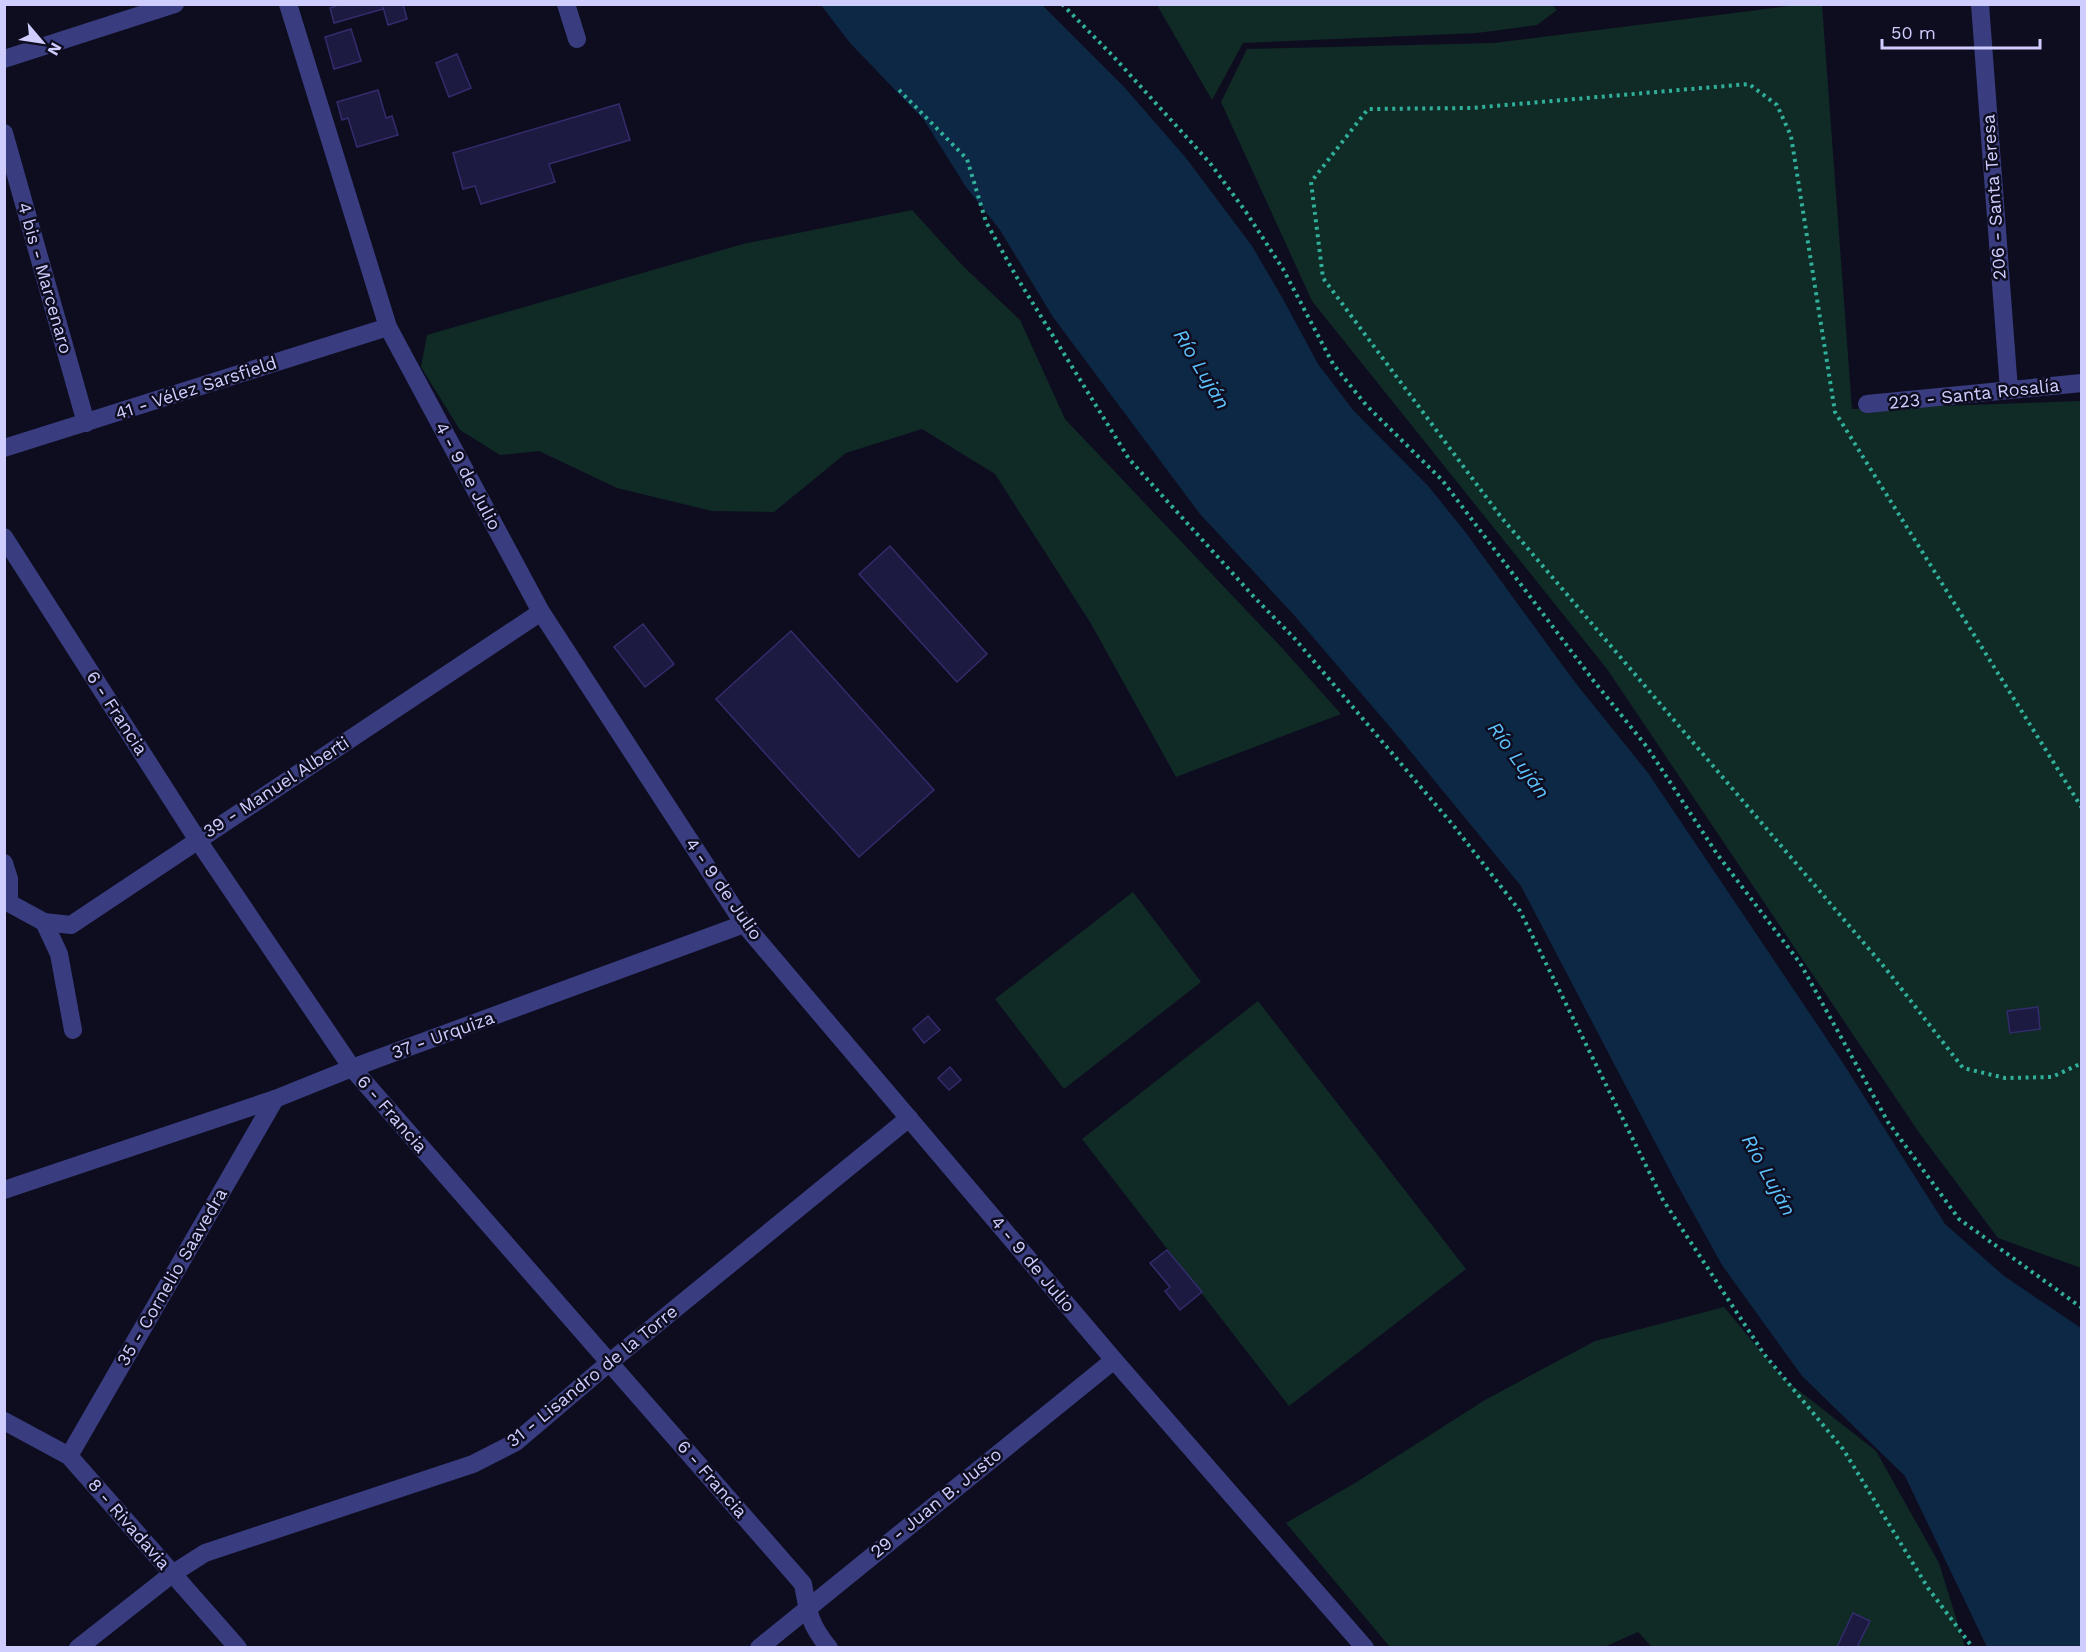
<svg xmlns="http://www.w3.org/2000/svg" width="2086" height="1652" viewBox="0 0 2086 1652" font-family="'Work Sans',sans-serif">
<style>
.green{fill:#102a26}
.water{fill:#0d2844}
.building{fill:#1d1a41;stroke:#322c6c;stroke-width:1.5}
.lines{fill:none;stroke-linecap:round;stroke-linejoin:round}
.path{stroke:#30b09b;stroke-width:4;stroke-dasharray:3 4.5;stroke-linecap:butt}
.street{stroke:#393d7f;stroke-width:18}
.labels{text-anchor:middle;stroke-width:5;stroke-linejoin:round;paint-order:stroke}
.street-label{font-size:18px;fill:#cecdfe;stroke:#0e0d20}
.water-label{font-size:20px;font-style:italic;fill:#5dc3fc;stroke:#0e0d20}
</style>
<rect width="100%" height="100%" fill="#0e0d20"/>
<!-- green -->
<g class="green">
<polygon points="1551,4 1557,10 1537,25 1477,33 1243,43 1212,100 1157,5"/>
<polygon points="1797,5 1822,5 1852,409 2081,401 2081,1268 1998,1238 1920,1134 1607,669 1312,301 1221,102 1247,49 1494,43"/>
<polygon points="912,210 964,267 1020,320 1065,419 1283,649 1341,714 1176,777 1090,622 995,474 922,429 846,453 774,512 712,511 617,488 539,451 500,455 460,430 421,367 427,335 743,244"/>
<polygon points="1133,892 1201,982 1064,1089 995,999"/>
<polygon points="1258,1001 1466,1269 1289,1406 1082,1139"/>
<polygon points="1724,1307 1783,1378 1876,1451 1939,1563 1965,1647 1653,1648 1638,1632 1604,1647 1390,1647 1286,1523 1355,1483 1485,1400 1595,1341"/>
</g>
<!-- water -->
<polygon class="water" points="821,5 1042,5 1125,88 1186,158 1252,246 1283,299 1318,364 1353,410 1429,487 1466,533 1574,681 1648,773 1839,1057 1945,1224 2004,1276 2081,1328 2081,1647 1987,1647 1905,1476 1802,1376 1722,1265 1677,1184 1521,886 1402,741 1294,615 1200,514 1053,317 1000,230 966,187 924,120 850,43"/>
<!-- building -->
<g class="building">
<polygon points="341,4 403,4 407,19 388,25 383,7 383,9 334,23 330,8"/>
<polygon points="351,29 361,61 334,69 325,37"/>
<polygon points="457,54 471,88 449,97 436,63"/>
<polygon points="378,90 386,118 392,116 398,135 357,147 348,118 342,120 337,102"/>
<polygon points="619,104 630,140 549,164 555,182 481,204 475,186 463,189 453,153"/>
<polygon points="890,546 987,654 957,682 859,574"/>
<polygon points="643,624 674,664 645,687 614,647"/>
<polygon points="791,631 934,790 859,857 716,699"/>
<polygon points="2038,1007 2040,1029 2010,1033 2007,1011"/>
<polygon points="928,1016 940,1030 924,1043 913,1029"/>
<polygon points="950,1067 961,1080 949,1090 938,1078"/>
<polygon points="1167,1250 1202,1292 1180,1310 1165,1291 1170,1287 1150,1263"/>
<polygon points="1853,1613 1870,1621 1857,1647 1837,1647"/>
</g>
<g class="lines">
<!-- path -->
<g class="path">
<polyline points="1062,4 1112,55 1210,163 1246,212 1283,269 1333,364 1366,405 1442,480 1593,680 1647,747 1717,854 1800,963 1888,1122 1959,1219 2082,1308"/>
<polyline points="899,90 967,159 986,222 1016,276 1129,459 1255,598 1295,639 1453,825 1520,911 1663,1200 1764,1354 1843,1449 1928,1588 1973,1648"/>
<polyline points="2082,808 1835,412 1791,136 1777,105 1749,84 1471,108 1368,109 1311,182 1323,278 1501,517 1886,969 1963,1068 2005,1078 2052,1077 2082,1063"/>
</g>
<!-- street -->
<g class="street">
<polyline points="288,4 388,327 541,612 744,924 1114,1360 1365,1648"/>
<polyline points="566,4 577,39"/>
<polyline points="1980,4 2009,390"/>
<polyline points="4,59 175,4"/>
<polyline points="4,133 86,423"/>
<polyline points="1867,404 2082,383"/>
<polyline points="4,448 388,327"/>
<path d="M4,537l193,302 155,229 451,516c5,29 7,41 26,64"/>
<polyline points="4,863 9,879 9,903"/>
<polyline points="4,903 9,903 44,922 71,925 541,612"/>
<polyline points="44,922 59,954 73,1030"/>
<polyline points="4,1190 275,1099 352,1068 744,924"/>
<polyline points="4,1421 69,1456 238,1648"/>
<polyline points="69,1456 275,1099"/>
<polyline points="78,1648 172,1574 205,1553 473,1464 516,1442 610,1362 909,1118"/>
<polyline points="759,1648 1114,1360"/>
</g>
</g>
<g class="labels">
<!-- street labels -->
<g class="street-label">
<text transform="translate(1994 197) rotate(-94)" y="6">206 - Santa Teresa</text>
<text transform="translate(45 278) rotate(74)" y="6">4 bis - Marcenaro</text>
<text transform="translate(196 388) rotate(-18)" y="6">41 - Vélez Sarsfield</text>
<text transform="translate(1974 394) rotate(-6)" y="6">223 - Santa Rosalía</text>
<text transform="translate(468 476) rotate(62)" y="6">4 - 9 de Julio</text>
<text transform="translate(117 713) rotate(57)" y="6">6 - Francia</text>
<text transform="translate(276 787) rotate(-33)" y="6">39 - Manuel Alberti</text>
<text transform="translate(724 889) rotate(55)" y="6">4 - 9 de Julio</text>
<text transform="translate(443 1035) rotate(-20)" y="6">37 - Urquiza</text>
<text transform="translate(392 1114) rotate(49)" y="6">6 - Francia</text>
<text transform="translate(1033 1264) rotate(50)" y="6">4 - 9 de Julio</text>
<text transform="translate(172 1277) rotate(-60)" y="6">35 - Cornelio Saavedra</text>
<text transform="translate(592 1376) rotate(-39)" y="6">31 - Lisandro de la Torre</text>
<text transform="translate(712 1479) rotate(49)" y="6">6 - Francia</text>
<text transform="translate(936 1503) rotate(-39)" y="6">29 - Juan B. Justo</text>
<text transform="translate(129 1524) rotate(49)" y="6">8 - Rivadavia</text>
</g>
<!-- water labels -->
<g class="water-label">
<text transform="translate(1202 369) rotate(59)" y="7">Río Luján</text>
<text transform="translate(1519 760) rotate(54)" y="7">Río Luján</text>
<text transform="translate(1769 1175) rotate(61)" y="7">Río Luján</text>
</g>
</g>
<!-- border -->
<rect width="2086" height="1652" fill="none" stroke="#cecdfe" stroke-width="12"/>
<!-- north arrow -->
<g transform="translate(42 42) rotate(119)" stroke="#0e0d20" stroke-width="4.5" paint-order="stroke">
<path d="M0-4.5L10 22L0 15L-10 22Z" fill="#cecdfe"/>
<text y="-9" font-size="16" font-weight="bold" text-anchor="middle" fill="#cecdfe">N</text>
</g>
<!-- scale -->
<path d="M1882 39v9h158v-9" fill="none" stroke="#cecdfe" stroke-width="3"/>
<text x="1891" y="39" font-size="18" fill="#cecdfe" stroke="#0e0d20" stroke-width="4.5" paint-order="stroke">50 m</text>
</svg>
